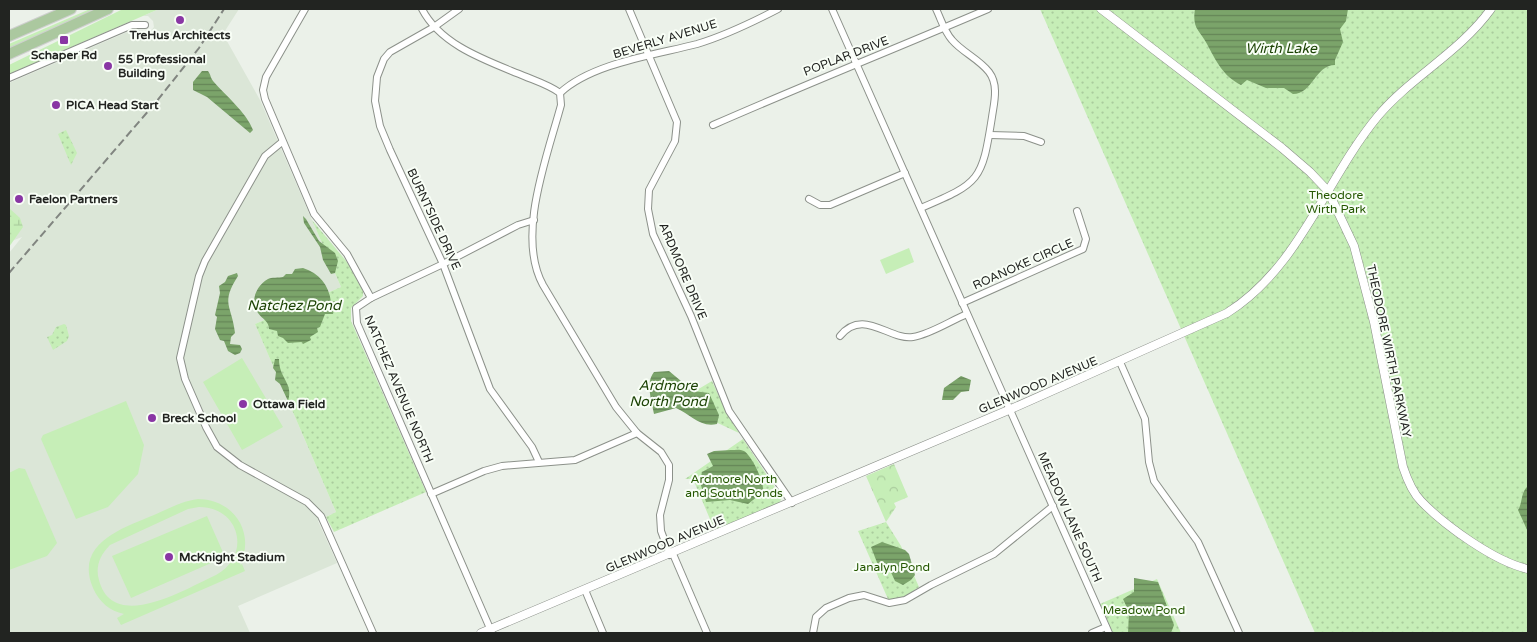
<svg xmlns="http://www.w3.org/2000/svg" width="1537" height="642" viewBox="0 0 1537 642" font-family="'Varela Round',sans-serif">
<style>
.built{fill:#dbe6d7}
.grass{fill:#c6eeb7;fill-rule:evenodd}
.forest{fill:url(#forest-crowns)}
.wetland{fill:url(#wetland-marsh)}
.park{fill:url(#park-dots)}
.water{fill:url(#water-rules)}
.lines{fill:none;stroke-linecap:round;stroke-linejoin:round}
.minor-casing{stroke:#8c918a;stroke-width:8}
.tertiary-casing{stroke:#8c918a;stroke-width:9}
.primary-casing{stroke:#cecfce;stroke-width:12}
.minor{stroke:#fff;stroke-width:6}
.tertiary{stroke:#fff;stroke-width:8}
.primary{stroke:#abc89f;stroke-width:10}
.rail{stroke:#818580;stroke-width:2;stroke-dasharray:8 4;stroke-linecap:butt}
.poi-dot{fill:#8936a4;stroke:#f8fef6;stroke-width:2}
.labels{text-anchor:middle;stroke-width:4;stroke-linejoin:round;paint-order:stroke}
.poi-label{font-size:12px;font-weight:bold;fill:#222421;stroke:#f8fef6;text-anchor:start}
.street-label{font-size:12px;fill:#222421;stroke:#f8fef6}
.park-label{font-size:12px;fill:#245700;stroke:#f8fef6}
.water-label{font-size:14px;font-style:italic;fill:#1d4406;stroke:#f8fef6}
</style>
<defs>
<pattern id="forest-crowns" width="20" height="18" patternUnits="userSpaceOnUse" patternTransform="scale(1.25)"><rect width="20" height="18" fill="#c6eeb7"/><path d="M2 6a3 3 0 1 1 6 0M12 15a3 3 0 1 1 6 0" fill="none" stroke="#aacc9d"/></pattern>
<pattern id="wetland-marsh" width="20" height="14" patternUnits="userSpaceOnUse" patternTransform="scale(1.25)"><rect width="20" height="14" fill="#c6eeb7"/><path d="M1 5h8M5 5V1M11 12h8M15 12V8" fill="none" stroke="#aacc9d"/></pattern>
<pattern id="park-dots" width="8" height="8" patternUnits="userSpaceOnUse" patternTransform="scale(1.25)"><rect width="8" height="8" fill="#c6eeb7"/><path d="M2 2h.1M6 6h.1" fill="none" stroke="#aacc9d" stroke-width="1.8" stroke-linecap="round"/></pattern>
<pattern id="water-rules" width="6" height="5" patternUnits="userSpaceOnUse" patternTransform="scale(1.25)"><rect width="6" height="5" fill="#7ba46a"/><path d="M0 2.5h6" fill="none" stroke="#648557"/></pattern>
</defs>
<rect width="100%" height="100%" fill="#ebf1e9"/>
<!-- built -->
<polygon class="built" points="159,9 239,9 223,34 260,100 341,287 255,324 336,512 318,521 337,563 238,606 250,633 9,633 9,253 22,237 9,242 9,83 132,30 137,29 145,33 150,32 154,27 153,21 148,16 143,16"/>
<!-- grass -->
<g class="grass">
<polygon points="90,9 98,9 9,49 9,44"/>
<polygon points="123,9 159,9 9,74 9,65"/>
<polygon points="909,248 914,262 886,274 880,260"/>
<polygon points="242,358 283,427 242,450 203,382"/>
<polygon points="126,401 144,445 138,474 108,507 76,519 41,439 43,435"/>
<polygon points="19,468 25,469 57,543 47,556 9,570 9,473"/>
<path d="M198,499c35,0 58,33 42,66l2,-1 3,7 -124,54 -4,-7 7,-4c-14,-3 -25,-12 -31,-26 -19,-45 30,-60 61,-73 14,-6 28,-14 44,-16zM199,507c41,0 53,48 17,68 -29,13 -103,59 -117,5 -4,-13 1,-25 11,-35l78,-36z"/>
<polygon points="207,516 225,557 131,598 112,556"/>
</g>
<!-- forest -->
<polygon class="forest" points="894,464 908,497 894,503 896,507 886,522 866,476"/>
<!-- wetland -->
<polygon class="wetland" points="9,208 20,218 23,227 9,247"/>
<!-- park -->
<g class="park">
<polygon points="1040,9 1528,9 1528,633 1315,633"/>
<polygon points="66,130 77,153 71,165 58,134"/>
<polygon points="312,220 347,262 363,291 363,296 351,308 351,321 426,492 334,532 326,517 336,512 255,324 341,287"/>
<polygon points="64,324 66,325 69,336 67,341 53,350 47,337 52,335 56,327"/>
<polygon points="712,381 727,414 739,433 675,403"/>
<polygon points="743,439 782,498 779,503 715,531 693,479 685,479"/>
<path d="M886,522l15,24 18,41c-10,7 -19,14 -31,12l-30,-68z"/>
<polygon points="1157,579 1181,633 1113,633 1100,604"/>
</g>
<!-- water -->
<g class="water">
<path d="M1195,9h153l-2,12 -6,8 3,13 -8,18v5c-20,0 -22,29 -42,29l-9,-6h-18l-19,-8 -6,5c-18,-9 -25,-24 -34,-41 -8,-15 -15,-15 -12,-35z"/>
<path d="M202,71h6c3,4 2,6 5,10 13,15 33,31 40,49l-3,3 -43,-36 -14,-7v-8z"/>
<polygon points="303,216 306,219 319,241 335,253 338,261 335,273 331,274 323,260 320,247 304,223"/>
<path d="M303,268c16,5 26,17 28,34l4,-1 2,4 -3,1 -1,8h-8l-5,13 -3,1 1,4 -8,5 1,3 -8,4 -1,-2 -14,1 -5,-5 -5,-2 -1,-5 -8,-2c0,-8 -7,-10 -11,-16 -9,-12 -1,-28 10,-34 3,-2 11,-1 15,-2l3,-3h6l3,-5z"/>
<path d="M237,273l1,3c-18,28 -6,29 -3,57l-4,4 -1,7 10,1 2,4 -2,4 -5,2 -7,-4 -4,-10 -4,-1 -5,-11 2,-12 -2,-2 5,-22 -1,-7 6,-4 3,-6z"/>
<path d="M275,359h4c0,20 15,24 9,42l-8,-17 -5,-4 1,-8 -3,-4z"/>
<path d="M669,371l24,20 16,2 10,22 -2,9c-17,4 -27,-10 -41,-16l-22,6c-2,-13 -9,-31 0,-42z"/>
<polygon points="961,376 971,380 969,391 961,392 953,400 942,400 944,388"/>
<path d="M731,450c4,0 9,-1 13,1 8,5 21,32 19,41l-15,12 -18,-4 -24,2 -6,-20 2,-10 11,-6 -6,-12 7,-3z"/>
<path d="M1528,486v46l-10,-22c5,-7 2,-17 10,-24z"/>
<polygon points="882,542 905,550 909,554 915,575 911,580 903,585 895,581 889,568 878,565 871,547"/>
<polygon points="1134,578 1158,582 1174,625 1171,633 1128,633 1129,612 1123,599 1134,592"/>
</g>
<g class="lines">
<!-- minor casing -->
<g class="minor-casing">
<g id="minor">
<polyline points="305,9 266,77 263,90 265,99 314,214 347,254 371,298 356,308 357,323 492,633"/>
<path d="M422,9c19,37 66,52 102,67 12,5 25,9 36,17l1,12c-14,52 -45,131 -18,180l73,122 21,26 24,19 8,13v15l-9,35 1,16 9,24"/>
<polyline points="459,9 434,27 390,52 384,59 377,77 375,101 380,126 390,150 443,264 490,389 532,447 539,462"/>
<polyline points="629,9 677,122 675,141 649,190 648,209 653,234 691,316 729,411 792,503"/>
<polyline points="832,9 1109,633"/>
<polyline points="9,78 132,25 145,25"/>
<path d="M560,93c32,-30 95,-38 137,-49 27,-8 56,-22 81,-35"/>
<path d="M713,125c91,-40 184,-77 275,-116"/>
<polyline points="990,135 1024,136 1041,142"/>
<polyline points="282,142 265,156 205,261 199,276 180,358 185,379 206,427 217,447 240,465 307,502 321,516 373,633"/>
<polyline points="809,199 820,205 830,205 905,173"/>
<path d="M921,208c59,-25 61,-27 71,-91 2,-14 7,-32 -3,-45 -10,-13 -27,-20 -37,-32 -8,-9 -11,-21 -16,-31"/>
<polyline points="371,298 443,264 518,225 534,220"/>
<polyline points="962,303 1083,249 1086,239 1077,211"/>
<path d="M840,336c23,-29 50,5 73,1 18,-3 37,-16 54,-23"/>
<polyline points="1120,362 1145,419 1149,462 1154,481 1198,542 1239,633"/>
<polyline points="431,494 484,471 502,466 575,460 637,433"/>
<polyline points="673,554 707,633"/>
<polyline points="585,590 603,633"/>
<polyline points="813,633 816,617 826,608 849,598 864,595 889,603 905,600 931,585 994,554 1053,506"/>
<polyline points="1092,633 1106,627"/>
</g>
</g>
<!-- tertiary casing -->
<g class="tertiary-casing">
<g id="tertiary">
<path d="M1101,9l181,139 28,24 18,19 26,55 20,76 29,145c4,12 9,25 18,34 23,24 74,61 107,68"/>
<path d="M481,633l530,-224 216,-96c73,-46 98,-133 151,-197 34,-40 81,-63 113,-107"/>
</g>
</g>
<!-- primary casing -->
<g class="primary-casing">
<g id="primary">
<polyline points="9,36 71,9"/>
<polyline points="9,54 108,9"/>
</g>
</g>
<!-- minor -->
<use href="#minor" class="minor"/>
<!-- tertiary -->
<use href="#tertiary" class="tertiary"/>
<!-- primary -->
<use href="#primary" class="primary"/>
<!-- rail -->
<polyline class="rail" points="9,273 156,102 199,48 224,9"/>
</g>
<!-- markers -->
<g class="poi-dot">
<circle cx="180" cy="20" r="5"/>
<rect x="59" y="35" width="10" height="10" rx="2.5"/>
<circle cx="108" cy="66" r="5"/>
<circle cx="56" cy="105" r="5"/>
<circle cx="19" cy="199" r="5"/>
<circle cx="243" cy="404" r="5"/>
<circle cx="152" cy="418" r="5"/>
<circle cx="169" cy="557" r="5"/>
</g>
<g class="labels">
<!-- poi labels -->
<g class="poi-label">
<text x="180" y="39" text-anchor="middle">TreHus Architects</text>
<text x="64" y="59" text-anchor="middle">Schaper Rd</text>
<text x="118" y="63">55 Professional<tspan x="118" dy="14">Building</tspan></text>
<text x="66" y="109">PICA Head Start</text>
<text x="29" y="203">Faelon Partners</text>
<text x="253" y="408">Ottawa Field</text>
<text x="162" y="422">Breck School</text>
<text x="179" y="561">McKnight Stadium</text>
</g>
<!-- street labels -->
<g class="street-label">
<text transform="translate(665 39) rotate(-17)" y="4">BEVERLY AVENUE</text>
<text transform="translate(846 56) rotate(-21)" y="4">POPLAR DRIVE</text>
<text transform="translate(434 219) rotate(65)" y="4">BURNTSIDE DRIVE</text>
<text transform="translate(1023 264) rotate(-24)" y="4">ROANOKE CIRCLE</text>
<text transform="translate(683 271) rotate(67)" y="4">ARDMORE DRIVE</text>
<text transform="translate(1389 351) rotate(78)" y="4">THEODORE WIRTH PARKWAY</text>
<text transform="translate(1038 385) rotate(-23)" y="4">GLENWOOD AVENUE</text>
<text transform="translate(399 389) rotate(67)" y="4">NATCHEZ AVENUE NORTH</text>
<text transform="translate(1070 517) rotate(66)" y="4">MEADOW LANE SOUTH</text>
<text transform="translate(665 544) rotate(-23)" y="4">GLENWOOD AVENUE</text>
</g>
<!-- park labels -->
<g class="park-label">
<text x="1336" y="199">Theodore<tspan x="1336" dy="14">Wirth Park</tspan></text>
<text x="734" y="483">Ardmore North<tspan x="734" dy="14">and South Ponds</tspan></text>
<text x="892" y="571">Janalyn Pond</text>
<text x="1144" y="614">Meadow Pond</text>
</g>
<!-- water labels -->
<g class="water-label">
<text x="1281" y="53">Wirth Lake</text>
<text x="294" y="310">Natchez Pond</text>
<text x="668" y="390">Ardmore<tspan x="668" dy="16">North Pond</tspan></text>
</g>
</g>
<!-- border -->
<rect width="1537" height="642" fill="none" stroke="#222421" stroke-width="20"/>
</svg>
